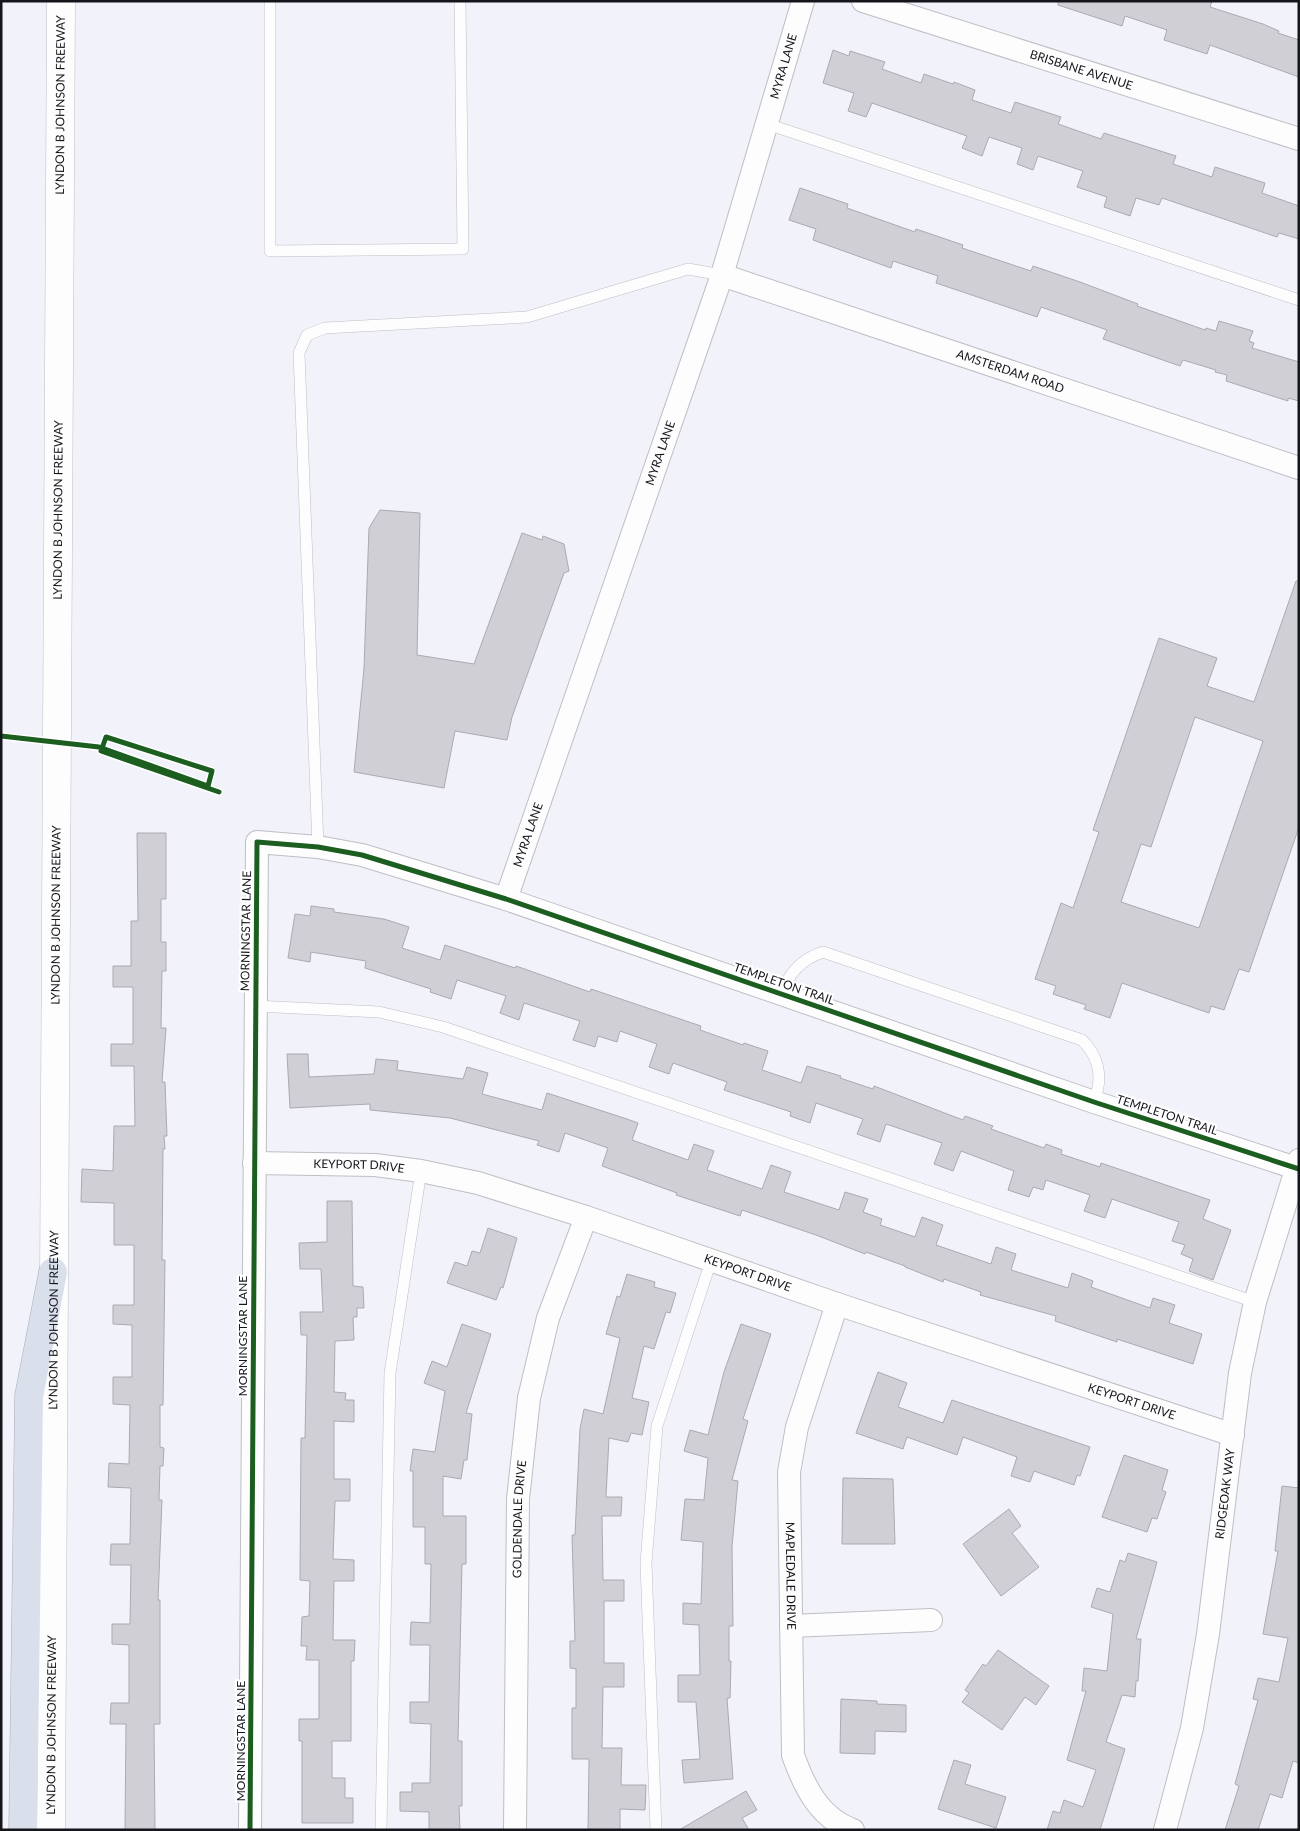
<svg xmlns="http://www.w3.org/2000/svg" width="1300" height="1831" viewBox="0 0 1300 1831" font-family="Lato,sans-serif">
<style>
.building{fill:#d0cfd5;stroke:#acaab1;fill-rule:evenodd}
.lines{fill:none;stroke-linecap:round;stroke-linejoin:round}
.lane-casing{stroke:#bebec5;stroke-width:12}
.street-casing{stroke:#bebec5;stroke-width:24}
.secondary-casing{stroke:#bebec5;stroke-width:29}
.highway-casing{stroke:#a7adbc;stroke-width:29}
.lane{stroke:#fdfdfe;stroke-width:11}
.street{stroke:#fdfdfe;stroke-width:22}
.secondary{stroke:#fdfdfe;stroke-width:28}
.highway{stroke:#d9dfeb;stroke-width:28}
.cycleway-casing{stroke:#fff;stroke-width:8}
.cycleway{stroke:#1b5e20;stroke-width:5}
.labels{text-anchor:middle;stroke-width:4.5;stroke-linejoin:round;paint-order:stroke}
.street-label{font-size:12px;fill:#15151c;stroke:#fff}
</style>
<rect width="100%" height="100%" fill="#f2f2fa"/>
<!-- building -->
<g class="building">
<polygon points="1058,1 1212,1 1210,7 1263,24 1279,31 1278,33 1299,40 1299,77 1210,45 1207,54 1164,40 1167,30 1125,16 1122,26 1058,5"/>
<polygon points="833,50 849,56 850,51 885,62 882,69 921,83 924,74 953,84 954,82 975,90 972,100 1011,113 1015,102 1061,117 1058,124 1101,139 1104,133 1176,156 1173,164 1212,177 1215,167 1265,183 1262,193 1299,206 1299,239 1279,233 1277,237 1162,198 1159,205 1136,198 1130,216 1104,207 1107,197 1077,187 1083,171 1038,156 1033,170 1017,164 1022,148 989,137 982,156 962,148 967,136 872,103 866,117 848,111 854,93 823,83"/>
<polygon points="800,188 848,204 847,208 915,232 916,229 963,245 962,248 1031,271 1033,266 1080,282 1138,304 1137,306 1205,330 1206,328 1216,331 1219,321 1253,331 1249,341 1254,343 1252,348 1299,362 1299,401 1288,398 1288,401 1226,381 1227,375 1215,372 1216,370 1183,360 1180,366 1103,339 1107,330 1041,307 1037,317 936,283 938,276 893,261 891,268 813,240 816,229 789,220"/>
<polygon points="380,510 420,513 417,655 474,664 522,533 542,540 543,536 564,544 569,571 564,573 512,717 507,740 455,731 444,788 354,772 364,668 369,528"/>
<path d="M1296,581h3v246l-50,145 -10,-3 -15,41 -13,-4 -2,7 -87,-30 -12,35 -26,-9 2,-4 -33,-11 3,-8 -21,-7 26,-76 12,5 26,-76 -6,-2 66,-192 58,20 -10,28 47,16zM1195,717l68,24 -64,187 -78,-26 20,-58 10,3z"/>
<polygon points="137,833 166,833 166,899 161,899 161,942 166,942 166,971 162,971 161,1028 166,1028 162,1082 165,1082 167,1136 164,1136 165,1149 163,1149 162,1260 165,1260 163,1405 160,1405 160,1447 164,1448 163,1466 160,1466 159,1500 162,1500 158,1600 160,1600 160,1724 154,1724 155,1830 125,1830 126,1724 110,1724 111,1703 129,1703 129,1645 112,1644 112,1624 130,1624 131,1565 110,1565 111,1544 130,1544 131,1488 108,1487 109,1463 129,1464 130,1405 113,1404 113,1377 132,1377 132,1325 113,1324 113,1305 134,1305 134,1245 114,1245 114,1203 81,1202 82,1169 113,1171 114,1126 135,1126 134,1066 111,1066 111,1044 133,1044 133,987 113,987 113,966 131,966 131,921 138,921"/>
<polygon points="311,906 334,909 334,912 384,919 409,927 402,948 440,960 445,945 515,968 516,966 590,992 591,989 701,1026 700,1030 743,1045 744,1043 768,1051 762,1070 801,1083 807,1066 841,1076 840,1078 873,1089 874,1086 963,1120 965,1116 993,1126 991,1129 1044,1148 1046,1144 1062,1150 1061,1154 1100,1167 1101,1163 1210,1200 1203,1219 1231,1230 1213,1280 1189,1271 1193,1259 1181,1254 1185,1245 1172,1241 1179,1222 1112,1199 1105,1218 1084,1211 1090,1195 1046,1180 1043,1190 1033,1187 1029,1197 1008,1190 1014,1171 961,1151 953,1171 934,1164 942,1143 886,1124 880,1142 857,1134 863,1119 816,1103 810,1123 790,1116 791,1112 724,1090 727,1082 673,1063 669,1074 649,1067 657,1044 620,1031 617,1042 598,1036 595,1047 573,1040 580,1021 524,1003 519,1020 500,1013 506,996 457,980 451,999 430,992 431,989 365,968 366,961 311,952 310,962 288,958 295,914 310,916"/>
<polygon points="287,1054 308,1054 309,1077 374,1074 376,1059 398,1061 397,1070 463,1079 467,1067 488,1073 482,1094 542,1110 547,1093 627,1119 638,1123 632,1140 688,1160 694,1144 714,1151 707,1170 762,1189 771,1165 791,1172 784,1192 839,1210 845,1192 868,1199 863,1212 882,1219 880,1225 915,1237 922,1217 943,1225 936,1245 991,1264 996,1247 1016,1254 1011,1270 1068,1288 1072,1273 1093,1281 1091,1287 1150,1308 1153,1298 1175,1305 1169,1323 1202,1334 1193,1364 1117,1339 1117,1342 1055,1321 1056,1316 980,1295 981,1292 944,1279 943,1282 905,1267 905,1266 866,1252 865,1254 816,1235 742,1210 740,1216 676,1195 677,1193 602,1166 608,1148 565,1133 559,1152 537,1145 539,1141 450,1118 370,1110 370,1104 290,1108"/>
<polygon points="327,1201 352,1201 353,1286 363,1287 364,1308 357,1308 357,1317 353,1317 354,1340 335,1341 334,1392 346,1393 345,1400 354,1400 354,1422 334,1421 334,1479 350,1479 350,1501 335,1501 333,1559 354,1560 354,1581 334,1581 333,1640 355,1640 354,1661 351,1661 351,1741 332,1741 332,1778 345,1778 345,1798 353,1798 353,1823 302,1823 302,1741 299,1741 299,1719 319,1719 319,1660 306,1660 307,1646 301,1646 302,1617 309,1616 310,1581 300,1580 301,1438 305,1438 307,1335 301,1335 300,1312 323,1312 321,1269 300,1269 299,1243 327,1242"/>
<polygon points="488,1228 517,1238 503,1288 501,1287 496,1300 447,1283 455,1262 467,1266 472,1251 480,1253"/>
<polygon points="627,1274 655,1282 654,1287 676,1293 670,1313 666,1312 654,1349 644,1346 632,1398 649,1402 642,1435 631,1433 628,1442 609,1438 606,1497 622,1497 621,1516 602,1516 603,1580 624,1580 624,1601 604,1601 604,1663 624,1663 624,1687 603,1687 602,1748 622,1748 621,1785 646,1785 645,1810 620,1809 620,1830 588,1830 589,1759 572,1759 572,1708 576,1708 576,1669 570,1668 570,1641 575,1641 572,1535 575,1535 580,1429 584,1409 603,1414 620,1338 606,1334 617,1296 620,1297"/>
<polygon points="462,1324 491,1334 466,1413 472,1414 467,1460 464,1460 461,1479 443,1476 443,1516 466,1516 466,1564 462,1564 458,1741 462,1741 462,1806 459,1806 460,1830 429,1830 429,1812 400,1811 400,1792 412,1792 412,1783 430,1783 431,1724 410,1723 410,1702 429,1702 430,1645 410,1645 411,1622 430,1623 431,1564 425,1564 425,1527 413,1527 413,1471 410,1471 413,1449 435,1452 445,1391 424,1383 432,1361 447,1367"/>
<polygon points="741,1324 771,1334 743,1419 748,1421 732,1480 738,1481 732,1547 733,1626 729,1626 729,1661 731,1661 730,1698 727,1698 733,1779 684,1783 682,1760 700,1759 696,1702 678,1702 678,1675 700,1675 699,1625 683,1624 683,1603 701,1604 703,1542 681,1540 685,1499 704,1500 708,1458 684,1451 690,1430 708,1435 724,1372"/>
<polygon points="878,1372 907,1383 898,1407 943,1423 952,1400 1090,1447 1080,1476 1077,1475 1074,1485 1034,1471 1030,1482 1011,1476 1017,1457 963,1437 957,1455 907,1437 903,1449 856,1433"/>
<polygon points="1124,1455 1168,1470 1162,1490 1166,1492 1157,1519 1152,1518 1147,1532 1102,1517"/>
<polygon points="843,1478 893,1479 895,1544 842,1544"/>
<polygon points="1282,1486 1299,1488 1299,1763 1293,1761 1282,1798 1270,1794 1258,1830 1225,1830 1239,1786 1235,1784 1258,1700 1253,1699 1258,1678 1279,1682 1288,1638 1263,1634 1278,1551 1275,1551"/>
<polygon points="1009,1509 1021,1526 1012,1533 1039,1567 1001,1596 963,1544"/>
<polygon points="1128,1553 1157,1562 1136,1639 1141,1639 1138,1681 1136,1681 1135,1697 1122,1695 1106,1742 1125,1749 1100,1830 1047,1830 1053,1811 1060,1813 1064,1800 1083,1807 1096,1770 1067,1760 1086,1691 1082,1691 1084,1668 1107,1671 1113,1614 1091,1607 1097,1588 1110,1592 1120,1560 1125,1562"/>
<polygon points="998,1650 1049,1686 1036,1705 1025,1697 1002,1730 962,1702 969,1693 965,1690 983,1664 986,1666"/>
<polygon points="841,1699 877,1701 877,1704 906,1705 906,1732 875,1731 875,1754 840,1753"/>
<polygon points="954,1760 971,1765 965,1784 1006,1797 996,1828 938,1809"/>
<polygon points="746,1791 757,1810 742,1818 749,1830 679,1830"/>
</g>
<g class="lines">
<!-- lane casing -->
<g class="lane-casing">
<g id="lane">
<polyline points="270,1 270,251 463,249 460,1"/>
<polyline points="767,124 1299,300"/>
<polyline points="318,847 299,353 307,335 325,328 527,317 688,269 722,275"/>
<path d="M782,994c6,-20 20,-35 41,-42l259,88c18,18 21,38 12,62"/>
<polyline points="255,1006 379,1012 443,1027 1255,1302"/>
<polyline points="381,1830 390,1373 421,1171"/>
<polyline points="656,1830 646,1563 657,1426 711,1261"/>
</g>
</g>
<!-- street casing -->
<g class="street-casing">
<g id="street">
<path id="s1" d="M863,1l436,138"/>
<path id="s2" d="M722,275l577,193"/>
<path id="s3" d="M506,899l216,-624 81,-274"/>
<path id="s4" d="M254,1163l121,2 46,6 57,12 108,34 251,87 396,131"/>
<path id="s5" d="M837,1304l-40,123 -8,45 4,283c11,31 26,63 60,75"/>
<polyline points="791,1626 931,1620"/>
<polyline points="250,1830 257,842 318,847 362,855 506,899 1094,1102 1299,1169"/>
<path id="s6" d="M515,1830l3,-331 11,-101 19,-80 38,-101"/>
<path id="s7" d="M1165,1830l27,-102 16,-94 32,-261 15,-71 44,-142"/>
</g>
</g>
<!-- secondary casing -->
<g class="secondary-casing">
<g id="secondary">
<path id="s8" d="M51,1830l10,-1829"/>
</g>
</g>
<!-- highway casing -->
<g class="highway-casing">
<polyline id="highway" points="23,1830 29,1396 53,1272"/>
</g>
<!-- lane -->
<use href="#lane" class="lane"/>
<!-- street -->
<use href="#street" class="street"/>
<!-- secondary -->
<use href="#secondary" class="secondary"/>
<!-- highway -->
<use href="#highway" class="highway"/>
<!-- cycleway casing -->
<g class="cycleway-casing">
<g id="cycleway">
<polyline points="1,736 99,747 208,786 212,771 106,737 101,751 219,792"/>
<polyline points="250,1830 257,842 318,847 362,855 506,899 1094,1102 1299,1169"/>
</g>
</g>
<!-- cycleway -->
<use href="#cycleway" class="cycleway"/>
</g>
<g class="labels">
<!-- street labels -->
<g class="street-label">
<text dy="4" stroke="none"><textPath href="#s3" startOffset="878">MYRA LANE</textPath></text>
<text dy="4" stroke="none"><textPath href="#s1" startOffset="229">BRISBANE AVENUE</textPath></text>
<text dy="4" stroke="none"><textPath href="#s8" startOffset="1725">LYNDON B JOHNSON FREEWAY</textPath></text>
<text dy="4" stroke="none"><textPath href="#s2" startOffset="304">AMSTERDAM ROAD</textPath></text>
<text dy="4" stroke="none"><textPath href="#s3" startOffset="472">MYRA LANE</textPath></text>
<text dy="4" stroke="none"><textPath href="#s8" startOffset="1320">LYNDON B JOHNSON FREEWAY</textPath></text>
<text dy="4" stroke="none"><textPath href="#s3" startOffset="68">MYRA LANE</textPath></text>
<text dy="4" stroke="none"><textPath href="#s8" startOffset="915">LYNDON B JOHNSON FREEWAY</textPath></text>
<text transform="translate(246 931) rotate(-89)" y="4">MORNINGSTAR LANE</text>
<text transform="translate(784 984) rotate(19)" y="4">TEMPLETON TRAIL</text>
<text transform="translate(1167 1115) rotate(18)" y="4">TEMPLETON TRAIL</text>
<text dy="4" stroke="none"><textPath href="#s4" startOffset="105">KEYPORT DRIVE</textPath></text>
<text dy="4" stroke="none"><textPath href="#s4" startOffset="510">KEYPORT DRIVE</textPath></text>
<text dy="4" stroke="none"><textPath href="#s8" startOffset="510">LYNDON B JOHNSON FREEWAY</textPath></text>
<text transform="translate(243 1336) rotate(-90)" y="4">MORNINGSTAR LANE</text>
<text dy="4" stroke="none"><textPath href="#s4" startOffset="915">KEYPORT DRIVE</textPath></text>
<text dy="4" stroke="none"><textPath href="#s7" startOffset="342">RIDGEOAK WAY</textPath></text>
<text dy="4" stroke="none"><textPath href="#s6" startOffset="311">GOLDENDALE DRIVE</textPath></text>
<text dy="4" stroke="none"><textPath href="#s5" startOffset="279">MAPLEDALE DRIVE</textPath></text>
<text dy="4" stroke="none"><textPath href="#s8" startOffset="105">LYNDON B JOHNSON FREEWAY</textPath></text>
<text transform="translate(241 1741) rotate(-90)" y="4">MORNINGSTAR LANE</text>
</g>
</g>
<!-- border -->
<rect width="1300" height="1831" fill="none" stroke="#15151c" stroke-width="5"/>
</svg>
